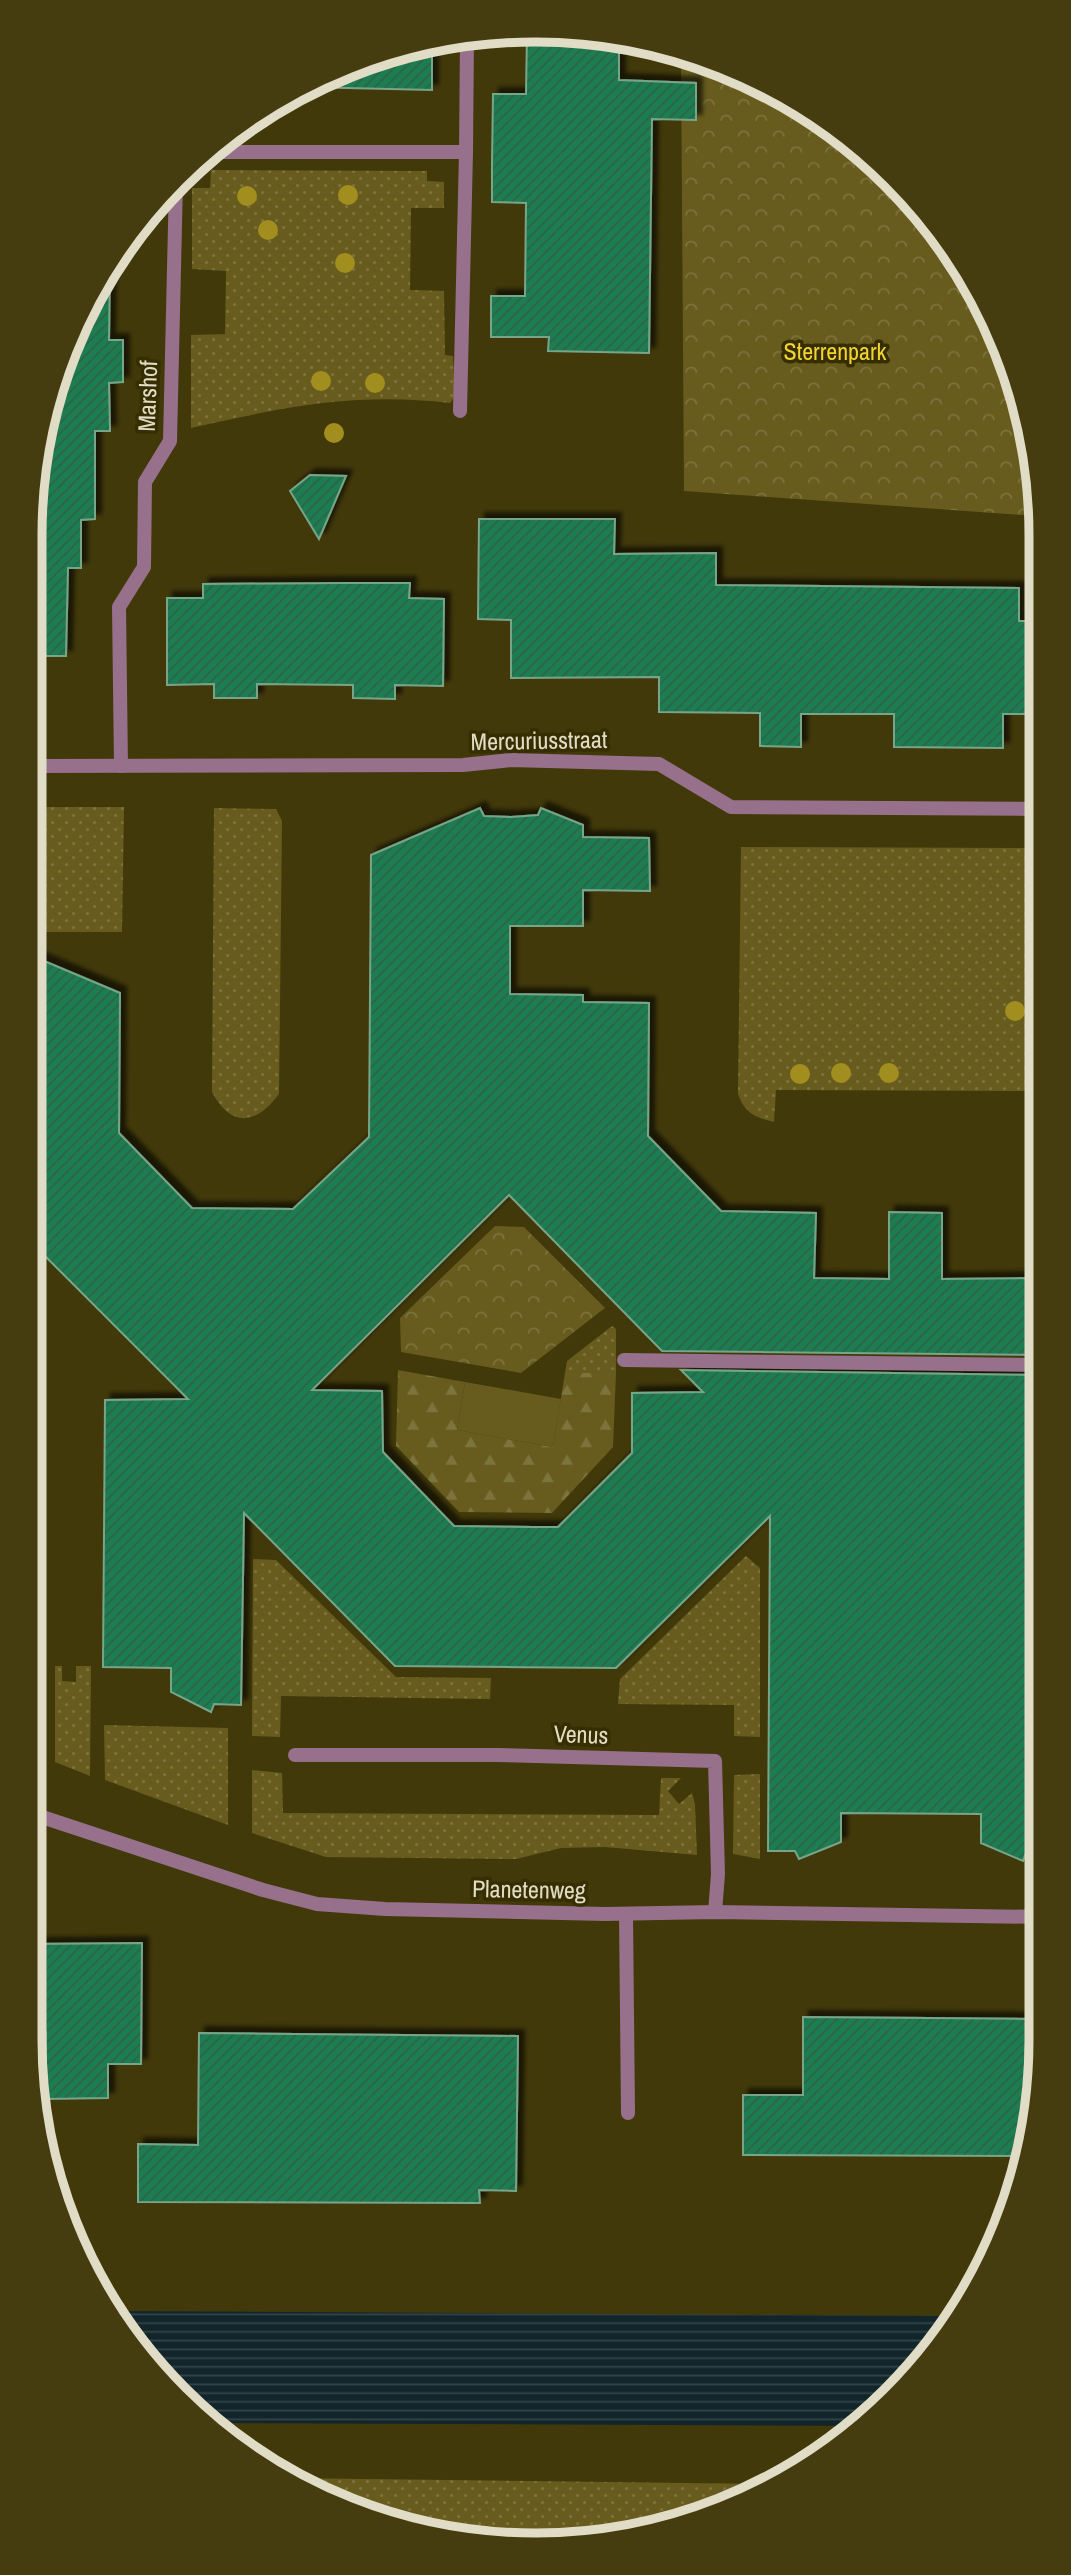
<svg xmlns="http://www.w3.org/2000/svg" width="1071" height="2575" viewBox="0 0 1071 2575" font-family="'Archivo Narrow',sans-serif">
<style>
.grass{fill:url(#grass-dots)}
.forest{fill:url(#forest-firs)}
.park{fill:url(#park-crowns)}
.pitch{fill:#675c1e}
.water{fill:url(#water-rules)}
.building{fill:url(#building-hatch);stroke:#77a58a;stroke-width:2;filter:url(#shadow)}
.lines{fill:none;stroke-linecap:round;stroke-linejoin:round}
.service{stroke:#97708b;stroke-width:14}
.pedestrian{stroke:#97708b;stroke-width:14}
.minor{stroke:#97708b;stroke-width:14}
.tertiary{stroke:#97708b;stroke-width:14}
.tree{fill:#a28e1f}
.labels{text-anchor:middle;stroke-width:7;stroke-linejoin:round;paint-order:stroke}
.park-label{font-size:24px;fill:#f1d431;stroke:#372e00}
.street-label{font-size:24px;fill:#e1dcc5;stroke:#372e00}
.rim{fill:none;stroke:#e1dcc5;stroke-width:9}
</style>
<defs>
<pattern id="grass-dots" width="8" height="8" patternUnits="userSpaceOnUse" patternTransform="scale(1.75)"><rect width="8" height="8" fill="#675c1e"/><path d="M2 2h.1M6 6h.1" fill="none" stroke="#7c733d" stroke-width="1.8" stroke-linecap="round"/></pattern>
<pattern id="forest-firs" width="22" height="20" patternUnits="userSpaceOnUse" patternTransform="scale(1.75)"><rect width="22" height="20" fill="#675c1e"/><path d="M5 1l3.5 6h-7zM16 11l3.5 6h-7z" fill="#7c733d"/></pattern>
<pattern id="park-crowns" width="20" height="18" patternUnits="userSpaceOnUse" patternTransform="scale(1.75)"><rect width="20" height="18" fill="#675c1e"/><path d="M2 6a3 3 0 1 1 6 0M12 15a3 3 0 1 1 6 0" fill="none" stroke="#7c733d"/></pattern>
<pattern id="water-rules" width="6" height="5" patternUnits="userSpaceOnUse" patternTransform="scale(1.75)"><rect width="6" height="5" fill="#12252b"/><path d="M0 2.5h6" fill="none" stroke="#344448"/></pattern>
<pattern id="building-hatch" width="6" height="6" patternUnits="userSpaceOnUse" patternTransform="scale(1.75)"><rect width="6" height="6" fill="#1d7d51"/><path d="M-1 1l2-2M0 6l6-6M5 7l2-2" fill="none" stroke="#2f6247"/></pattern>
<filter id="shadow"><feDropShadow dx="6" dy="-6" stdDeviation="2" flood-color="#0009"/></filter>
</defs>
<rect width="100%" height="100%" fill="#41390a"/>
<!-- grass -->
<g class="grass">
<path d="M211,170l216,1v10l17,1v26h-33l-1,82 34,1 1,64 8,1 2,40 -5,7c-94,-11 -167,4 -259,25v-93l34,-1 1,-63 -34,-2v-81h18z"/>
<polygon points="30,807 124,807 122,932 30,932"/>
<path d="M214,808l62,1 6,12 -3,273c-23,31 -48,34 -67,-2z"/>
<path d="M741,847l297,1 1,243 -263,-1 -2,32c-20,-5 -29,-9 -36,-28z"/>
<polygon points="612,1326 616,1329 616,1373 565,1373 567,1361"/>
<polygon points="746,1556 760,1568 760,1737 734,1736 734,1705 618,1704 620,1679"/>
<polygon points="253,1559 276,1560 396,1677 491,1678 490,1699 281,1696 280,1737 252,1736"/>
<polygon points="55,1666 62,1666 62,1681 76,1682 76,1666 91,1666 90,1776 55,1762"/>
<polygon points="104,1725 228,1728 228,1825 105,1780"/>
<polygon points="252,1770 282,1773 283,1813 659,1815 661,1778 681,1778 668,1791 679,1804 692,1793 695,1804 697,1855 605,1847 561,1848 516,1859 326,1857 252,1833"/>
<polygon points="760,1774 760,1859 733,1854 734,1775"/>
<polygon points="284,2478 772,2484 635,2535 469,2541 373,2519"/>
</g>
<!-- forest -->
<polygon class="forest" points="398,1370 465,1382 457,1430 553,1447 565,1373 616,1373 613,1447 552,1513 459,1512 396,1446"/>
<!-- park -->
<g class="park">
<polygon points="681,54 698,56 817,115 916,202 989,312 1037,469 1037,516 684,491"/>
<polygon points="495,1226 524,1227 605,1308 521,1373 401,1352 400,1318"/>
</g>
<!-- pitch -->
<polygon class="pitch" points="465,1382 561,1399 553,1447 457,1430"/>
<!-- water -->
<polygon class="water" points="111,2311 953,2316 936,2348 861,2426 216,2423 155,2373"/>
<!-- building -->
<g class="building">
<polygon points="527,32 601,34 619,38 619,80 696,83 696,120 652,119 649,353 548,351 549,337 491,337 491,296 525,296 526,203 492,202 492,163 493,94 526,94"/>
<polygon points="432,42 432,90 303,87 404,47"/>
<polygon points="110,265 109,340 123,340 123,382 109,383 110,431 95,431 95,519 81,520 81,568 68,568 66,656 30,656 30,536 56,373 97,283"/>
<polygon points="310,475 346,476 319,539 290,491"/>
<polygon points="479,519 615,519 614,554 716,553 716,585 1019,588 1019,621 1037,621 1038,714 1003,714 1003,748 894,747 894,714 801,714 801,747 760,746 760,713 659,712 659,677 511,678 511,620 478,619"/>
<polygon points="346,583 410,583 409,598 444,599 443,686 395,685 395,699 353,698 353,685 257,684 257,698 214,698 214,684 167,685 167,598 203,598 203,584"/>
<polygon points="480,808 484,816 511,817 538,815 541,808 583,825 583,837 649,838 650,891 583,890 583,926 510,926 510,994 583,995 583,1002 649,1003 648,1136 721,1211 816,1213 814,1278 889,1279 889,1212 942,1213 942,1279 1039,1278 1039,1355 662,1351 509,1195 312,1390 382,1391 383,1452 454,1526 532,1527 558,1527 632,1453 632,1393 703,1392 681,1370 1039,1375 1041,1852 1026,1853 1023,1861 981,1843 981,1814 841,1813 841,1842 799,1859 795,1851 768,1851 770,1516 616,1668 395,1666 244,1513 241,1705 214,1704 211,1712 171,1692 171,1668 103,1667 105,1400 188,1399 30,1241 30,955 120,993 119,1133 192,1208 293,1209 369,1137 371,855"/>
<polygon points="142,1943 141,2064 108,2064 108,2098 45,2099 46,2032 30,2032 30,1944"/>
<polygon points="803,2017 1041,2019 1041,2040 1022,2156 743,2155 743,2095 803,2095"/>
<polygon points="199,2033 518,2036 516,2191 479,2190 480,2203 138,2202 138,2144 198,2145"/>
</g>
<g class="lines">
<!-- service -->
<g class="service">
<polyline points="295,1755 497,1755 715,1761 718,1874 715,1912"/>
<polyline points="626,1914 628,2113"/>
</g>
<!-- pedestrian -->
<polyline class="pedestrian" points="624,1360 1039,1365"/>
<!-- minor -->
<g class="minor">
<polyline points="208,152 466,152 467,37"/>
<polyline points="460,411 466,152"/>
<polyline points="30,766 463,765 511,760 659,764 731,807 1038,809"/>
<polyline points="121,766 119,607 144,567 145,482 170,441 176,182"/>
</g>
<!-- tertiary -->
<polyline class="tertiary" points="30,1813 263,1890 317,1904 385,1909 605,1914 715,1912 1041,1917"/>
</g>
<!-- trees -->
<g class="tree">
<circle cx="348" cy="195" r="10"/>
<circle cx="247" cy="196" r="10"/>
<circle cx="268" cy="230" r="10"/>
<circle cx="345" cy="263" r="10"/>
<circle cx="321" cy="381" r="10"/>
<circle cx="375" cy="383" r="10"/>
<circle cx="334" cy="433" r="10"/>
<circle cx="1015" cy="1011" r="10"/>
<circle cx="841" cy="1073" r="10"/>
<circle cx="889" cy="1073" r="10"/>
<circle cx="800" cy="1074" r="10"/>
</g>
<g class="labels">
<!-- park labels -->
<g class="park-label">
<text x="835" y="360">Sterrenpark</text>
</g>
<!-- street labels -->
<g class="street-label">
<text transform="translate(148 396) rotate(-88)" y="8">Marshof</text>
<text transform="translate(539 741) rotate(-1)" y="8">Mercuriusstraat</text>
<text transform="translate(581 1735) rotate(2)" y="8">Venus</text>
<text transform="translate(529 1890) rotate(1)" y="8">Planetenweg</text>
</g>
</g>
<!-- crop -->
<path d="M0 0H1071V2575H0ZM535 42H536A493 493 0 0 1 1029 535V2040A493 493 0 0 1 536 2533H535A493 493 0 0 1 42 2040V535A493 493 0 0 1 535 42Z" fill="#453c10" fill-rule="evenodd"/>
<path class="rim" d="M535 42H536A493 493 0 0 1 1029 535V2040A493 493 0 0 1 536 2533H535A493 493 0 0 1 42 2040V535A493 493 0 0 1 535 42Z"/>
</svg>
